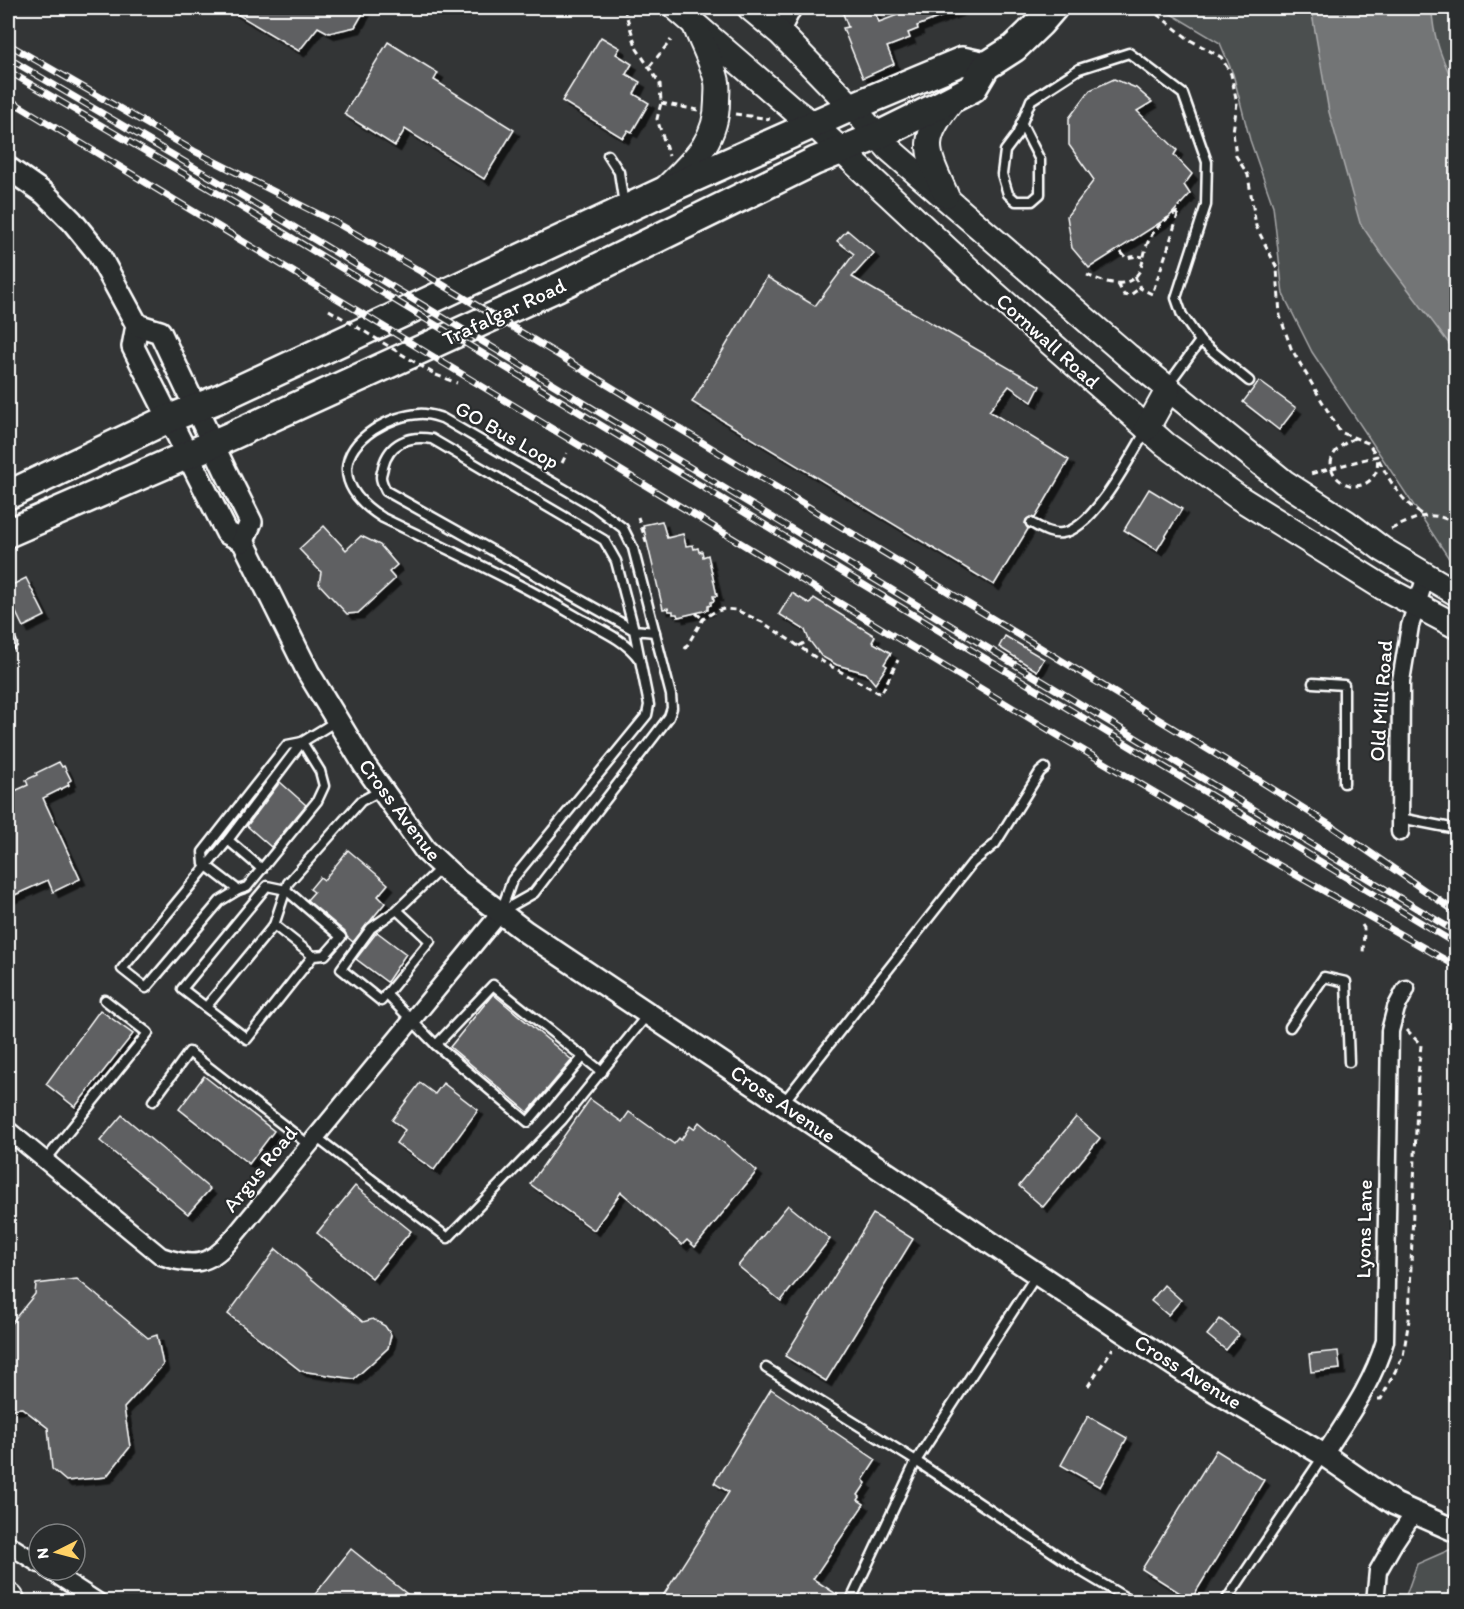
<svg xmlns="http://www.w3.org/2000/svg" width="1464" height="1609" viewBox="0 0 1464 1609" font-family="Itim,sans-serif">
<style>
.green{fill:#4c4f50;stroke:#a6a7a8;stroke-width:1.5}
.water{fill:#737576;stroke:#abacad;stroke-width:1.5}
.building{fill:#5f6162;stroke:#fff;stroke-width:1.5;filter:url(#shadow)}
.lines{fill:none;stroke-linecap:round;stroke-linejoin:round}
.service-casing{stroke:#fff;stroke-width:13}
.minor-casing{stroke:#fff;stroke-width:21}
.tertiary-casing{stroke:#fff;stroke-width:26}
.secondary-casing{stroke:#fff;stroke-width:28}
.primary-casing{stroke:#fff;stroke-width:32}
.motorway-casing{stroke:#fff;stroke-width:36}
.path{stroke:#fff;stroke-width:3;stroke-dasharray:6 4.5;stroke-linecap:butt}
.service{stroke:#2a2d2e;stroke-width:8}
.minor{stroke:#2a2d2e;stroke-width:16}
.tertiary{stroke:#2a2d2e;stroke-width:21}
.secondary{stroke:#2a2d2e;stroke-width:24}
.primary{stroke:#2a2d2e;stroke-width:27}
.motorway{stroke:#2a2d2e;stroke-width:32}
.rail-casing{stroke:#fff;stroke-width:7}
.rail{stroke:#2a2d2e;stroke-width:4.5;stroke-dasharray:14;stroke-linecap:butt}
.path-bridge{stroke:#fff;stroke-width:3;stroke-dasharray:6 4.5;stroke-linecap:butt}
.labels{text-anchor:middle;stroke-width:4.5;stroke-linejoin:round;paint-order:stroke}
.street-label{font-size:21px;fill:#fff;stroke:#2a2d2e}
</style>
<defs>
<filter id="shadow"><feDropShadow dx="5.5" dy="5.5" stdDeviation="0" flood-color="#0009"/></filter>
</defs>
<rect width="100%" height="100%" fill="#333536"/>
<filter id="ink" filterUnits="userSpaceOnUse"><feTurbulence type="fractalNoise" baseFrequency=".0167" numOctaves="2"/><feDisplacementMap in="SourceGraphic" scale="12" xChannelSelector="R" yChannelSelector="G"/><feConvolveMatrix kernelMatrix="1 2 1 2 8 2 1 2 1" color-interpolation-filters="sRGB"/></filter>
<g filter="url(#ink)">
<!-- green -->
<g class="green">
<polygon points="1161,8 1456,8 1456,569 1312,352 1283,294 1273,206 1250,140 1233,74 1220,43"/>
<polygon points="1456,1547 1456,1601 1404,1601 1417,1564"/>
</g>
<!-- water -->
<path class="water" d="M1311,8h121c0,28 11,54 24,79v266l-76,-101 -20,-29 -31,-111z"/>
<!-- building -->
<g class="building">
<polygon points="227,8 366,8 355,27 329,33 318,27 299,51"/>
<polygon points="850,8 873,8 879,22 916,8 961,9 917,26 918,29 908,33 910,38 887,47 894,64 863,78 843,28 848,27 842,11"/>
<polygon points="601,37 620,48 616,54 632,64 626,74 640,82 634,94 649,103 632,132 628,130 623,138 562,101"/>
<polygon points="388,42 438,73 434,80 514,130 484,179 405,129 395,146 344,114"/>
<polygon points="1114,79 1136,88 1152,102 1137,111 1177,150 1174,155 1192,174 1184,185 1190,194 1169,217 1089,268 1072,248 1067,216 1094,180 1069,145 1069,118 1090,90"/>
<polygon points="847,230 874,253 852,277 1040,386 1032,402 1009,386 989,411 1069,460 1035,518 1030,517 1026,520 1025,524 1028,529 994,585 692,402 767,277 815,306 854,254 837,241"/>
<polygon points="1259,381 1296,408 1279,430 1243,402"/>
<polygon points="1149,489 1182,509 1157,550 1124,530"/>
<polygon points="662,521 667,538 683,534 686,546 693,545 694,549 698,548 699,552 702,551 703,557 708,555 717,596 713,596 714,601 711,602 711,605 708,606 708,610 678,617 677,614 673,614 673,611 669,611 668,608 663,609 643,525"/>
<polygon points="324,526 346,550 361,536 380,545 397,565 389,572 395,579 358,613 347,614 319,584 321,572 299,549"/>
<polygon points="26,578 45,616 23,627 8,596 8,587"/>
<polygon points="792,593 810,604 814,598 875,636 872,642 891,653 884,664 887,666 875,684 866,673 837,665 821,656 809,640 805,630 779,614"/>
<polygon points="1005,636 1044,659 1037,671 999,647"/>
<polygon points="59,762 62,767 64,766 71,780 68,782 69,785 43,798 80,879 53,892 48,880 8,898 8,794 28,785 26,780 37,775 36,773"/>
<polygon points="280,782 306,805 271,847 247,826"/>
<polygon points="348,850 388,884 378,896 385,903 353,942 347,937 345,932 307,900 314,892 310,889 320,877 324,880"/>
<polygon points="377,932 406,954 387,982 356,959"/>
<polygon points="493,994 572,1060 528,1112 450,1047"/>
<polygon points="100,1010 133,1034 75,1107 46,1084"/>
<polygon points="204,1076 274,1131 249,1164 179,1109"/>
<polygon points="420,1083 435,1094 443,1083 478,1110 434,1170 396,1143 405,1130 392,1120"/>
<polygon points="590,1099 622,1122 629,1112 674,1144 679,1138 681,1140 690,1126 694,1129 699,1122 757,1171 695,1247 687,1240 682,1245 621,1192 594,1230 530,1184"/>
<polygon points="122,1115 210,1189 188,1214 100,1141"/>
<polygon points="1076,1117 1100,1138 1043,1207 1019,1186"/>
<polygon points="355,1186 411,1231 372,1278 317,1233"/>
<polygon points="788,1205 830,1239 781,1301 738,1266"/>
<polygon points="873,1214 913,1239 826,1381 785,1356"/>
<polygon points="276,1249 363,1322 373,1319 385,1326 391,1335 388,1348 354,1379 301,1371 228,1314"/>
<polygon points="77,1279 148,1338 157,1335 163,1365 124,1408 130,1447 106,1477 66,1481 52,1469 48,1428 22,1408 8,1409 8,1327 35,1294 36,1284"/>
<polygon points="1164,1285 1181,1300 1168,1315 1151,1301"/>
<polygon points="1220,1319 1239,1334 1226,1350 1207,1335"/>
<polygon points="1338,1351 1340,1369 1311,1372 1309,1354"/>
<polygon points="771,1389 876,1460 863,1480 866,1483 858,1495 860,1497 858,1500 864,1504 813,1579 844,1599 844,1602 659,1602 729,1492 714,1483"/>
<polygon points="1088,1416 1127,1438 1100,1487 1061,1465"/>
<polygon points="1216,1450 1264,1480 1191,1600 1142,1569"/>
<polygon points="351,1549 417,1602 309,1602"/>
</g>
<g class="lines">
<!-- service casing -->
<g class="service-casing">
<g id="service">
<polyline points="1021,123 1040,160 1040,194 1032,201 1016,201 1008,194 1002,174 1005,151 1017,135 1031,100 1079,69 1129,53 1183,94 1207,162 1206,205 1176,298 1182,315 1200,341 1249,381"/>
<polyline points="608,155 619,172 624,205"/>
<polyline points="1169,388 1173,378 1200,341"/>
<path d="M1031,523c10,5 20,12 31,10 32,-4 69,-78 85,-104"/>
<polyline points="8,633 12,644 8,646"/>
<polyline points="1313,683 1344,685 1344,783"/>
<polygon points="302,742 320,771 324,786 317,801 247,887 238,890 204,864 203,852 287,745"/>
<polyline points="1400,818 1456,829"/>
<polyline points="228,840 122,969 146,988 220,901 238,890"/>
<polyline points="262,869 228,840 302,742 338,720"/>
<polyline points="397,910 430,941 381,1001 341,969 371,928 397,910 442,867"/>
<path d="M501,911l11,-31 135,-165 2,-10 -15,-75 -18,-69 -12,-21 -172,-101c-23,-4 -43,4 -49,28 0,3 -2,6 -2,10 0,4 3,10 5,14l248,139 21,2"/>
<path d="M502,911l32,-18 135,-176 3,-9 -1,-13 -38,-147 -10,-20 -28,-21 -153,-89c-7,-2 -16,-5 -23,-4 -27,1 -70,23 -72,54 -1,23 20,40 36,50 66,32 133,63 196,100 20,11 47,22 60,41"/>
<polyline points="274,925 313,956 247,1039 182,989 267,886 286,890 341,937 325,955 313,956"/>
<polyline points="386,994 436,1045 528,1122 584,1056"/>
<polyline points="206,1007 274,925 288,883 361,801 382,790"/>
<polyline points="1290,1027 1324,977 1346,982 1349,1062"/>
<polyline points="436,1045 493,985 602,1072"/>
<polyline points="153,1101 189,1052 309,1145"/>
<polyline points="783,1103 972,863 995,844 1040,772 1045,768"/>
<polyline points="316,1137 448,1238 562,1120 648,1014"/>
<polyline points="45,1161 148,1033 105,1000"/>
<polyline points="766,1368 916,1461 1084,1573 1133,1602"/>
<polyline points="850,1602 916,1461 1037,1274"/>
<polyline points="1225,1602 1324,1455"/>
</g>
</g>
<!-- minor casing -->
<g class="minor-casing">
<g id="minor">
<polyline points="780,33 793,8"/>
<polyline points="1400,832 1401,681 1410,626 1426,576"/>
<path d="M8,1130l153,126c31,11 48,10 70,-16l270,-328"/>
<path d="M1324,1455c23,-36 49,-72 61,-114l5,-310 6,-23 10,-19"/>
<polyline points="8,1544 39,1564"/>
<polyline points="49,1570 98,1602"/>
<polyline points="1375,1602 1378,1571 1394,1543 1414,1513"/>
</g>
</g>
<!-- tertiary casing -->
<g class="tertiary-casing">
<g id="tertiary">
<polyline points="8,168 45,194 72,221 98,253 137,325 133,347 227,533 243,541 308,672 365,766 425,850 456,879 526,932 1124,1332 1200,1382 1324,1455 1395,1504 1456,1531"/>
<polyline points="137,325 160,332 225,470 251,522 243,541"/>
</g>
</g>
<!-- secondary casing -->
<g class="secondary-casing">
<g id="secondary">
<polyline points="676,8 795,111 814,125 994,293 1165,444 1238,497 1384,588 1456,626"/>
<polyline points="750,8 780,33 852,107 889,149 1128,356 1284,482 1346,522 1382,549 1456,593"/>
<path d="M667,187c26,-26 50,-46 50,-86 0,-6 1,-13 0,-19 -3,-16 -16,-41 -22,-57"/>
<path d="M946,195c-22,-48 -26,-55 8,-97"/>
<polyline points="1147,428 1168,390"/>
</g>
</g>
<!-- primary casing -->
<g class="primary-casing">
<g id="primary">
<polyline points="8,495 168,419 216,400 662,192 852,107 962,61 986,66"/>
<polyline points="8,533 231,436 558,287 815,161 877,136 938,106 973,88 986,66 1014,48 1040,23 1053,8"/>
</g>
</g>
<!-- motorway casing -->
<g class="motorway-casing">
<polyline id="motorway" points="8,1600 9,1602"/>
</g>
<!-- path -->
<g class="path">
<polyline points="624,8 637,49 660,84 661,103 657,119 669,156"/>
<polyline points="1149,8 1190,40 1221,57 1231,74 1237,103 1233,132 1236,156 1248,175 1256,226 1277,268 1280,316 1291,348 1340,432 1368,443 1377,456 1310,474"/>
<polyline points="650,66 671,40"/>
<polyline points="661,103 698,110"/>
<polyline points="735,114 770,119"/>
<polyline points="1121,252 1126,258 1137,256 1143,257"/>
<path d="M1087,275c16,7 40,16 52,-3 5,-10 5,-22 10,-32 7,-14 17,-21 30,-29l-11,37 -16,46 -12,-6 -5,-12"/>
<polyline points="1118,284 1124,295 1129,296 1140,288"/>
<polyline points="436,375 457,383"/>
<path d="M1355,438c-57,25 3,71 21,34 2,-3 1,-10 2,-14"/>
<path d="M1379,460c11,22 23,42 45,56"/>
<polyline points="562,463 567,453"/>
<polyline points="638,517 648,547"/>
<path d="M1391,529c26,-11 38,-21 65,-5"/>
<polyline points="696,613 703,619"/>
<polyline points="799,646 809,640"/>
<polyline points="685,649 703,619 714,612 724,609 736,610 762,622 818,659 881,694 898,660"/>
<polyline points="1362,925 1364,928 1363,955"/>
<polyline points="1088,1386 1113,1348"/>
<polyline points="1378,1399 1381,1399 1403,1356 1409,1320 1418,1075 1421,1045 1407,1030"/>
</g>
<!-- service -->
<use href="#service" class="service"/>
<!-- minor -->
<use href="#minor" class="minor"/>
<!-- tertiary -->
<use href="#tertiary" class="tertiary"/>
<!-- secondary -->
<use href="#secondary" class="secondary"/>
<!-- primary -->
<use href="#primary" class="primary"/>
<!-- motorway -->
<use href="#motorway" class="motorway"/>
<!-- rail casing -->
<g class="rail-casing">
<g id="rail">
<polyline points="8,44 194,151 342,226 420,271 1260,781 1333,827 1456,912"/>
<polyline points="8,58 246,198 1456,932"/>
<polyline points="8,71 241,207 1456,944"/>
<polyline points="8,99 1064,739 1259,854 1456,966"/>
</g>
</g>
<!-- rail -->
<use href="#rail" class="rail"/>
<!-- path-bridge -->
<polyline class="path-bridge" points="329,310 436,375"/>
</g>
</g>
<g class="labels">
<!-- street labels -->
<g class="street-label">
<text transform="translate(504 312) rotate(-25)" y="7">Trafalgar Road</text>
<text transform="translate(1048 341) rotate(42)" y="7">Cornwall Road</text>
<text transform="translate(507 435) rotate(30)" y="7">GO Bus Loop</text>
<text transform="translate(1381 701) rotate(-86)" y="7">Old Mill Road</text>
<text transform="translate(400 810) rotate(53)" y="7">Cross Avenue</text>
<text transform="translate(783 1104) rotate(34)" y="7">Cross Avenue</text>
<text transform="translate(260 1169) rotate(-51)" y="7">Argus Road</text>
<text transform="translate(1364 1229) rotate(-89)" y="7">Lyons Lane</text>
<text transform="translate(1188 1372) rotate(32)" y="7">Cross Avenue</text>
</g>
</g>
<!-- margin -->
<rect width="1464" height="1609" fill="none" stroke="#2a2d2e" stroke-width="30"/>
<rect x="15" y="15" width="1434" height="1579" fill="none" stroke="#fff" stroke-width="2" filter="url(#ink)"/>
<!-- north arrow -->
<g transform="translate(57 1552) rotate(264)"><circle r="28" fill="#2a2d2e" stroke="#7f8182" stroke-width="1.5"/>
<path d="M0-4.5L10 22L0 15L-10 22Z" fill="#ffd166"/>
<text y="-9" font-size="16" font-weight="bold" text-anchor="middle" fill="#ffffff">N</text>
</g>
</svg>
